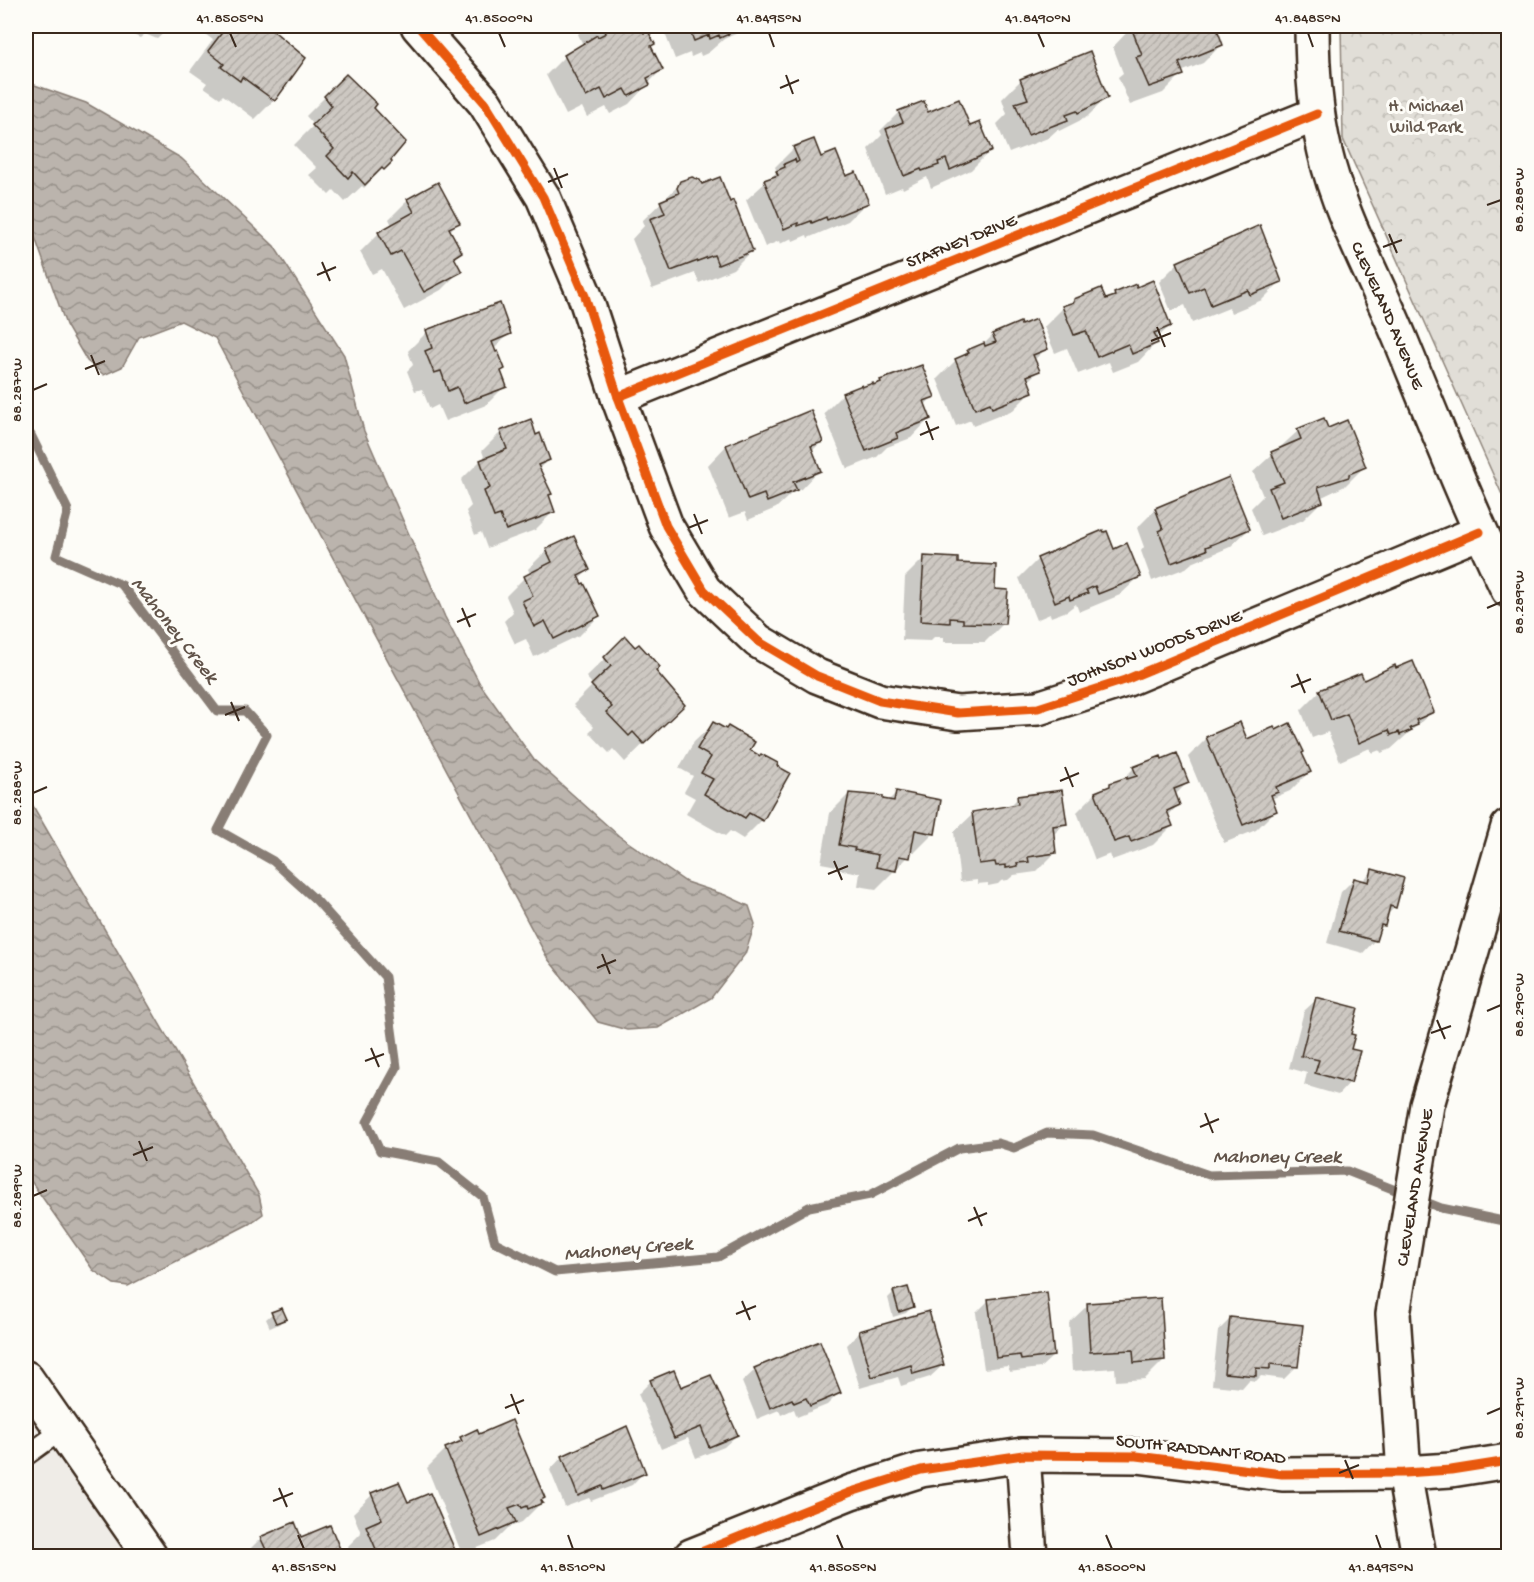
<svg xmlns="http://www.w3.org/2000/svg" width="1534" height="1582" viewBox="0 0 1534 1582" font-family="'Gochi Hand',sans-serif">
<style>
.built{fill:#efece7}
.park{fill:url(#park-crowns);stroke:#8e847a;stroke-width:1.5}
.water{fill:url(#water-waves);stroke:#887d74;stroke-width:1.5}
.shadow{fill:#0003}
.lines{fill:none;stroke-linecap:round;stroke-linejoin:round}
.stream{stroke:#887d74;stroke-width:9}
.building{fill:url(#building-hatch);stroke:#3b2a1e;stroke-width:1.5}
.service-casing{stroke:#3b2a1e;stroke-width:22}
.minor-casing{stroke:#3b2a1e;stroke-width:38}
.tertiary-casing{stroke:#3b2a1e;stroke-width:38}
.service{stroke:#fdfcf7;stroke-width:18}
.minor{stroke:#fdfcf7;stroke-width:33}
.tertiary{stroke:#fdfcf7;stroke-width:33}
.cycleway-casing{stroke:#fdfcf7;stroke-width:13}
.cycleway{stroke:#e8590c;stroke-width:9}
.ticks{fill:none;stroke:#3b2a1e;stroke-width:2}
.labels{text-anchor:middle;stroke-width:6;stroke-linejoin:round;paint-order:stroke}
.park-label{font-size:18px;fill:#64574c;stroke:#fdfcf7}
.street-label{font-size:18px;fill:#3b2a1e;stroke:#fdfcf7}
.water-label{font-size:20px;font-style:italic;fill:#615349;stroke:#fdfcf7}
.neatline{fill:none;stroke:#3b2a1e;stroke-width:2}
.ticks-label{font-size:15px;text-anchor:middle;fill:#3b2a1e}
</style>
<defs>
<pattern id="park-crowns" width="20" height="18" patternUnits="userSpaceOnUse" patternTransform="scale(1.5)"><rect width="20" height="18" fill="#e1ded7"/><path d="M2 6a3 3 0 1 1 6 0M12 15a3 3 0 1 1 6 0" fill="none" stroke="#c2bfb8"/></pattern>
<pattern id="water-waves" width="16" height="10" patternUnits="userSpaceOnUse" patternTransform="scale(1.5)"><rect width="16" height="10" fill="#bbb4ad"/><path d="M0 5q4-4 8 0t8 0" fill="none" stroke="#99938c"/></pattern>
<pattern id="building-hatch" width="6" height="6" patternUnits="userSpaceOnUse" patternTransform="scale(1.5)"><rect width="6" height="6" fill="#cdc8c2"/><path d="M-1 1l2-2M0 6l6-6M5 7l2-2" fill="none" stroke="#b1aca6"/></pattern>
</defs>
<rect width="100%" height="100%" fill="#fdfcf7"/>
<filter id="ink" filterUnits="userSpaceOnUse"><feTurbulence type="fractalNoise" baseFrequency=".0167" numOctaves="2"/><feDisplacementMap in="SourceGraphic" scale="12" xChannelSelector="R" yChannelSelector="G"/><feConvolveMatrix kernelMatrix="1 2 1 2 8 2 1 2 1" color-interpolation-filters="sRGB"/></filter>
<g filter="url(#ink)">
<!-- built -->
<polygon class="built" points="26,1398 138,1556 26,1556"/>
<!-- park -->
<polygon class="park" points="1341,26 1508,26 1508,508 1343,139"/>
<!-- water -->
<g class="water">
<polygon points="26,82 86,103 181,158 274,246 344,355 364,431 445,617 480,684 534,760 619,836 686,882 725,895 749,906 755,924 745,954 711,998 658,1028 627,1030 598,1022 548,959 215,338 181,321 139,337 122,367 104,375 87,361 66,325 26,212"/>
<polygon points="26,794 259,1195 263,1214 249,1224 128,1286 114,1284 93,1270 26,1174"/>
</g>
<!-- shadow -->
<g class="shadow">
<polygon points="117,26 171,26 157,39 145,34 140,38 116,27"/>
<polygon points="205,26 270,26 268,29 274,100 255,119 223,95 220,98 204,87 207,83 190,71 213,40 201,31"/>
<polygon points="586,26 649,26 642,32 653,44 650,47 662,69 629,104 610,114 606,107 587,117 582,107 566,115 546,75 565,56 583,45 578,34"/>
<polygon points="662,26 747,26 742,31 724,39 708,53 701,56 700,53 691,57 690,53 675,59"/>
<polygon points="1139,26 1214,26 1222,44 1203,63 1181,72 1182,74 1163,93 1130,105 1118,77 1123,73 1113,47 1131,28"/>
<polygon points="1089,53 1106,98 1087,117 1059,131 1058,129 1048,138 1009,153 997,124 1007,114 1002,99 1021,80"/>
<polygon points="346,76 402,147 364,188 362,186 345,202 334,190 329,195 309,175 317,168 294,145 314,125 306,116"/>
<polygon points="899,112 969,128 990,151 971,170 931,188 927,177 903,189 902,187 885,194 868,149 882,135 880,131"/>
<polygon points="794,148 820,159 846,178 867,202 848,221 808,238 807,235 793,241 792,238 780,244 779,241 765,247 746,200 777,172 775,167"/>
<polygon points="681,183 752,250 733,269 699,283 695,273 652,289 632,239 644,226 642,221"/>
<polygon points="408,200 458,222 449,232 460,252 453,259 460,271 441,290 404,310 382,269 372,274 360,252 379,233 392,225 389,219"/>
<polygon points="1178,263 1281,281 1262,300 1231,313 1229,308 1192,323 1185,305 1171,311 1159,282"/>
<polygon points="1115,294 1170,326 1155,340 1156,343 1138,362 1113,372 1109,362 1078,374 1067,348 1055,353 1044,327 1063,308 1074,301 1109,299"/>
<polygon points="499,305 509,334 493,350 503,369 500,372 505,386 486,405 445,421 438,405 430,409 422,389 415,391 407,371 413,365 408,351 427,332"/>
<polygon points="993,335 1046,349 1034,360 1038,371 1028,381 1032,391 1013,410 973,426 971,420 956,426 937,379 956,360 968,351 983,345"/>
<polygon points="881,382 933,396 924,406 929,419 911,438 887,447 877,457 847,469 824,413 843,394 878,385"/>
<polygon points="1327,430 1364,467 1345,486 1320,498 1322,501 1303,520 1262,536 1251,508 1263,496 1253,472 1298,431"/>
<polygon points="501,432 535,437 548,459 539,469 550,494 548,496 554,511 535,530 487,548 481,532 475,535 466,511 471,506 461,480 480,461 485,459 482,451"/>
<polygon points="822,441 812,451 819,470 801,489 792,493 776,508 748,520 745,512 729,518 708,465 726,446"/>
<polygon points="1156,509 1249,529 1230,547 1192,563 1186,568 1152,581 1141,551 1144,547 1137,528"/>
<polygon points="547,550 589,570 578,580 599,616 580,635 534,657 526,639 515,644 504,621 513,612 506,596 525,577 530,574 528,569"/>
<polygon points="1113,551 1139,577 1120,595 1079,612 1076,604 1067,611 1051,617 1050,614 1036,620 1019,578 1038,559"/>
<polygon points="924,558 993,590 1004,623 985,642 944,642 944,637 934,637 930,641 902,640 905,577"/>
<polygon points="625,639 654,671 664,724 625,762 613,749 609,753 589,732 594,727 573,705 593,685 586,677"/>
<polygon points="1412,663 1432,712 1391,749 1381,753 1380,750 1372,753 1370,748 1340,761 1328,732 1312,738 1301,710 1320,691 1363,682 1377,674"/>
<polygon points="713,724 759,757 762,820 743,839 730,831 725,836 686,814 695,798 684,792 693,776 679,768 694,742"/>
<polygon points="1207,738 1246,741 1301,754 1309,772 1290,791 1271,799 1275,811 1256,830 1224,843 1188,757"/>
<polygon points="1134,768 1187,783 1175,795 1178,805 1168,816 1172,826 1153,845 1112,860 1110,854 1095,860 1077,812 1096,793 1122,780"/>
<polygon points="896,793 934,833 915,852 910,851 908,857 876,889 858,886 860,873 836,869 837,866 821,863 830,813 849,794 888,801"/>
<polygon points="1018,798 1065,823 1052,836 1055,853 1036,872 1014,875 1008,880 1001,881 998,884 988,886 988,883 977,884 977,880 960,882 954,832 973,814 1008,808"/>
<polygon points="1373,871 1395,907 1386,916 1384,925 1377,932 1375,940 1363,953 1327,943 1341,892 1354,879 1362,881"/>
<polygon points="1317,999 1349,1035 1350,1082 1338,1095 1304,1085 1307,1073 1289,1068 1304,1011"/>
<polygon points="894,1292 912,1307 906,1313 893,1317 888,1298"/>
<polygon points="989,1300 1053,1356 1040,1368 1009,1372 1008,1366 984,1369 976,1313"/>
<polygon points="1088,1305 1164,1360 1145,1379 1116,1381 1115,1368 1072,1371 1069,1323"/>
<polygon points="272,1314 285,1318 279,1324 270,1328 266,1319"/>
<polygon points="1230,1319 1297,1366 1284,1379 1261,1376 1256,1381 1249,1380 1242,1388 1212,1385 1218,1331"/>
<polygon points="860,1332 943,1365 930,1377 901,1386 898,1377 860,1388 847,1345"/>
<polygon points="755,1370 840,1392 827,1405 797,1417 794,1409 781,1415 779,1410 757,1419 742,1382"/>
<polygon points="651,1381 680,1389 737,1435 724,1447 696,1458 688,1438 661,1449 638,1394"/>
<polygon points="626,1428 644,1472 632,1485 591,1501 589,1498 565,1507 550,1470 562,1457"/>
<polygon points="461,1438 541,1503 522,1522 508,1528 495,1541 462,1554 427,1468 446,1449 453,1446"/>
<polygon points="398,1484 407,1504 453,1550 446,1556 352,1556 348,1546 361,1533 353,1513 372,1495"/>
<polygon points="330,1527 342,1556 243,1556 261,1538 301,1539"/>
</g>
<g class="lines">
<!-- stream -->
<polyline class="stream" points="26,434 31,435 68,510 56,556 122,585 217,711 245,711 267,735 218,830 273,861 317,901 385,977 397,1067 367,1122 380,1151 439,1162 483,1197 495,1242 555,1272 718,1257 809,1207 870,1195 959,1148 998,1143 1014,1148 1047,1133 1093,1135 1209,1175 1347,1171 1441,1208 1508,1222"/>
</g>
<!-- building -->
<g class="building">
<polygon points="227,26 272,26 270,28 306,58 275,101 242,77 240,81 221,67 224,64 208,51"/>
<polygon points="602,26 649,26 642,29 644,33 648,31 655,44 651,46 663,70 647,78 650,85 629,96 625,89 606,99 601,89 586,97 564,55 597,35 598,37 606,33"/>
<polygon points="688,26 736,26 737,28 728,32 729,34 720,38 719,35 710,39 709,35 694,41"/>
<polygon points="1135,26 1216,26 1223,45 1179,63 1184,75 1149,87 1136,57 1142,55 1131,27"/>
<polygon points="1090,51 1108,98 1078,113 1077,111 1066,115 1068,120 1028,135 1015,103 1028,99 1020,79"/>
<polygon points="346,74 377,104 374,108 406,142 391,160 392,162 384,170 382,168 365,185 353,172 348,178 327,156 334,149 312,125 332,106 324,96"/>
<polygon points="959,99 970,126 980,122 992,151 950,170 946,159 938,162 939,165 922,171 921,169 904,176 886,129 903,122 898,111 924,101 928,112"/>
<polygon points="814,139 821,157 836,151 846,176 856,172 869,203 827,220 826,217 812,223 811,221 798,226 798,223 784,229 764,180 778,175 776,171 785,167 784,164 795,159 796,163 799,161 793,147"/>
<polygon points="692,177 700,180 702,184 720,177 730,202 733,200 753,251 718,265 714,255 671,271 650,219 665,213 660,201 679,193 677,188 680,181"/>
<polygon points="438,182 460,223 449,228 462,252 454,257 462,272 424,292 401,251 391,256 378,232 414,212 407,199"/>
<polygon points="1260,225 1282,282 1250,295 1248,290 1211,305 1204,287 1190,293 1177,262"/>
<polygon points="1153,280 1171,326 1154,333 1158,343 1132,354 1128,344 1097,357 1086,331 1074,335 1062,306 1074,302 1074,299 1101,288 1106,299 1115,296 1114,293 1136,284 1137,287"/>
<polygon points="500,303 511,334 492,342 496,352 498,351 505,369 501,371 507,387 464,403 457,387 448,391 441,371 434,373 425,351 432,348 426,330"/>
<polygon points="1036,319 1048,349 1033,355 1040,371 1027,376 1033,392 992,408 990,403 975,409 955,359 969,353 967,350 984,343 985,346 996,342 992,334 1020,322 1021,325"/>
<polygon points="922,365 935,397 924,401 931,419 896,433 898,438 866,451 842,393 862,385 862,387 873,383 873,385 881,382 880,380"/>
<polygon points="811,410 823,442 811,446 821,471 793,482 797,490 767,502 764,494 748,500 726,445"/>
<polygon points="1324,418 1328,428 1347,420 1366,467 1349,474 1349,477 1318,487 1323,502 1281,518 1269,488 1284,482 1271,452 1301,439 1297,429"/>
<polygon points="531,419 536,435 540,433 550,460 538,465 552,494 549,495 555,512 506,530 500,515 494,517 484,491 490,488 480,460 507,449 500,431"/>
<polygon points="1229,477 1250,529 1206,547 1207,550 1171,563 1159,531 1163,529 1155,508"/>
<polygon points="1103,530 1104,532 1107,531 1114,549 1127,543 1141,577 1098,594 1095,586 1086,590 1088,593 1070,600 1069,596 1055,602 1037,558"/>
<polygon points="574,536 590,570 578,576 582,584 584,583 600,616 554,639 545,621 534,627 522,601 533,596 524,576 552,562 546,549"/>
<polygon points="924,556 958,558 958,563 996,565 995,589 1008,590 1005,624 963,623 963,619 950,618 950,623 920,621"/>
<polygon points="625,636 635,647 639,644 660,667 656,671 685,705 644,744 633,732 629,736 606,712 612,707 591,685 611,666 604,657"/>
<polygon points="1413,661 1434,712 1416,720 1418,725 1410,728 1412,730 1400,735 1399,732 1391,735 1389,730 1359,743 1347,714 1331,720 1319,690 1361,673 1364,680 1395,665 1396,668"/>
<polygon points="713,722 726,729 728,726 755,742 750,750 760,756 761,754 778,763 777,766 790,773 763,821 749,813 745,818 704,794 713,779 701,773 711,757 697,749"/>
<polygon points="1240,722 1247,739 1274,727 1276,730 1290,723 1304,752 1302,753 1311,772 1276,787 1278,792 1271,795 1277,811 1243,825 1206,737"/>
<polygon points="1177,753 1189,783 1174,789 1180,805 1167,811 1173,826 1131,842 1129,837 1114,842 1095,792 1110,786 1110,783 1127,777 1127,779 1137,776 1133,767 1161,756 1162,759"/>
<polygon points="1062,790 1067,824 1053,826 1056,853 1028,857 1029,862 1017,863 1018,866 1006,868 1006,865 996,866 995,862 979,864 972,812 1018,804 1017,796"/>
<polygon points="896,791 941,800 935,834 915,830 910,858 899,856 896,871 876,867 878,855 854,850 855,848 839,845 849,793 883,796 883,799 894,801"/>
<polygon points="1372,869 1404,878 1396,908 1390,906 1385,926 1381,925 1376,941 1339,931 1354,878 1369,882"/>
<polygon points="1316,997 1358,1008 1351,1034 1355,1035 1351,1049 1360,1051 1351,1083 1315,1073 1319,1060 1301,1056"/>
<polygon points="908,1287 914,1307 899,1312 893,1291"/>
<polygon points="1047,1292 1054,1356 1021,1360 1020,1355 996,1358 988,1299"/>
<polygon points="1161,1298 1165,1360 1134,1363 1133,1350 1090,1352 1087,1303"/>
<polygon points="282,1308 287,1319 276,1323 271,1312"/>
<polygon points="929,1311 944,1365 913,1374 911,1365 872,1377 859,1331"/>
<polygon points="1230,1317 1303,1325 1298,1367 1270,1364 1270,1369 1256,1368 1256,1376 1224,1373"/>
<polygon points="820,1341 841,1393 810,1406 806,1398 794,1403 792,1399 770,1408 754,1368"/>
<polygon points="674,1370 681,1387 711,1375 738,1435 709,1447 701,1427 674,1438 650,1380"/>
<polygon points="512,1420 545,1498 541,1500 543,1503 528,1509 527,1506 522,1508 520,1504 509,1508 516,1522 481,1537 445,1448 462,1441 460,1437 477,1429 479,1434"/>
<polygon points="627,1426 646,1473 603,1490 602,1486 578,1496 562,1456"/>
<polygon points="399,1482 408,1502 430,1493 455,1550 439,1556 422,1556 420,1552 408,1556 379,1556 366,1526 382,1519 371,1493"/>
<polygon points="295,1522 301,1537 330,1525 343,1556 269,1556 260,1537"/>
</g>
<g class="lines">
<!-- service casing -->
<g class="service-casing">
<polyline id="service" points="26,1456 62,1430"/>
</g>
<!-- minor casing -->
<g class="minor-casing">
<g id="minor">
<polyline points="418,26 485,103 543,197 585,296 618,397 666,526 704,590 758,641 817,676 880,701 958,713 1038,708 1125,680 1480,532"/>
<path id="s1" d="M1312,26c0,42 3,85 13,126 15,65 52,129 77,191 34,83 67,166 106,247"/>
<polyline points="618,397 1317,114"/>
<polyline points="1023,1455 1030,1556"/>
<polyline points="691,1556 851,1492 921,1470 1023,1455 1137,1456 1282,1474 1404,1473 1451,1470 1508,1461"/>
<path id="s2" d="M1419,1556l-15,-83 -11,-159 34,-209 81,-278"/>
</g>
</g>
<!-- tertiary casing -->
<g class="tertiary-casing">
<polyline id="tertiary" points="26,1378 150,1556"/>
</g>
<!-- service -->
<use href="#service" class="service"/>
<!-- minor -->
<use href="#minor" class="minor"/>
<!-- tertiary -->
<use href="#tertiary" class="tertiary"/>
<!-- cycleway casing -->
<g class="cycleway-casing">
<g id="cycleway">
<polyline points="418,26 485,103 543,197 585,296 618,397 666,526 704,590 758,641 817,676 880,701 958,713 1038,708 1125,680 1480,532"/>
<polyline points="618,397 1317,114"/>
<polyline points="691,1556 851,1492 921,1470 1023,1455 1137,1456 1282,1474 1404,1473 1451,1470 1508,1461"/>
</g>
</g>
<!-- cycleway -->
<use href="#cycleway" class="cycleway"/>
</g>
</g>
<!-- ticks -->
<path class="ticks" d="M230,33l6,14M499,33l6,14M769,33l5,14M1038,33l6,14M1308,33l5,14M786,75l7,19M780,88l19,-8M554,168l8,20M548,182l20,-8M1487,205l14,-5M1389,234l8,19M1383,247l19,-7M322,262l8,19M317,275l19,-8M1157,327l8,20M1151,341l20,-8M91,355l8,20M85,369l20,-8M33,390l14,-6M926,421l7,19M920,435l19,-8M694,514l8,20M688,528l20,-8M462,608l8,19M1487,608l14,-6M457,622l19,-8M1297,674l8,19M1291,687l20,-8M231,702l8,19M225,715l20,-8M1065,767l8,20M1060,781l19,-8M33,793l14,-6M834,861l8,19M828,874l20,-8M602,954l8,20M597,968l19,-8M1487,1011l14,-6M1437,1020l8,19M1431,1033l20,-7M371,1048l8,19M365,1061l19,-7M1205,1113l8,20M1200,1127l19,-8M139,1141l8,20M133,1155l20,-8M33,1196l14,-6M974,1207l8,19M968,1221l19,-8M742,1301l8,19M736,1314l20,-8M511,1394l8,20M505,1408l19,-8M1487,1414l14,-6M1345,1460l8,19M1339,1473l20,-8M279,1488l8,19M273,1501l20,-8M298,1535l6,14M568,1535l5,14M837,1535l6,14M1106,1535l6,14M1376,1535l5,14"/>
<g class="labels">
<!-- park labels -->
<g class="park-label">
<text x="1426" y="111">H. Michael<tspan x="1426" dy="21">Wild Park</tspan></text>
</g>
<!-- street labels -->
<g class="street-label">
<text transform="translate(961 240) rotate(-22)" y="6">STAFNEY DRIVE</text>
<text dy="6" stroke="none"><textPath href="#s1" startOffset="302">CLEVELAND AVENUE</textPath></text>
<text transform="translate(1154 647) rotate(-21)" y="6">JOHNSON WOODS DRIVE</text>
<text dy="6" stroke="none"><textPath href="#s2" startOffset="372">CLEVELAND AVENUE</textPath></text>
<text transform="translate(1201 1448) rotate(6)" y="6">SOUTH RADDANT ROAD</text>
</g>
<!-- water labels -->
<g class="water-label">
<text transform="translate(176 629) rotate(52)" y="7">Mahoney Creek</text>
<text x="1277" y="1162">Mahoney Creek</text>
<text transform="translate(628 1247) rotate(-5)" y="7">Mahoney Creek</text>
</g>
</g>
<!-- margin -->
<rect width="1534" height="1582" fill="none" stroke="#fdfcf7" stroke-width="66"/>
<rect x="33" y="33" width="1468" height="1516" class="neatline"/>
<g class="ticks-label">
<text x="230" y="22">41.8505°N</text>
<text x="499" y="22">41.8500°N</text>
<text x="769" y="22">41.8495°N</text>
<text x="1038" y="22">41.8490°N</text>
<text x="1308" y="22">41.8485°N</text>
<text transform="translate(1518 200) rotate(-90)" y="5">88.288°W</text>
<text transform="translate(16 390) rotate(-90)" y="5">88.287°W</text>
<text transform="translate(1518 602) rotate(-90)" y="5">88.289°W</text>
<text transform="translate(16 793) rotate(-90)" y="5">88.288°W</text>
<text transform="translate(1518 1005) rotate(-90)" y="5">88.290°W</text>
<text transform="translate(16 1196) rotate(-90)" y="5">88.289°W</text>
<text transform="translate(1518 1408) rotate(-90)" y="5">88.291°W</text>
<text x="304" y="1571">41.8515°N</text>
<text x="573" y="1571">41.8510°N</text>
<text x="843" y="1571">41.8505°N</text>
<text x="1112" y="1571">41.8500°N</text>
<text x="1381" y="1571">41.8495°N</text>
</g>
</svg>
